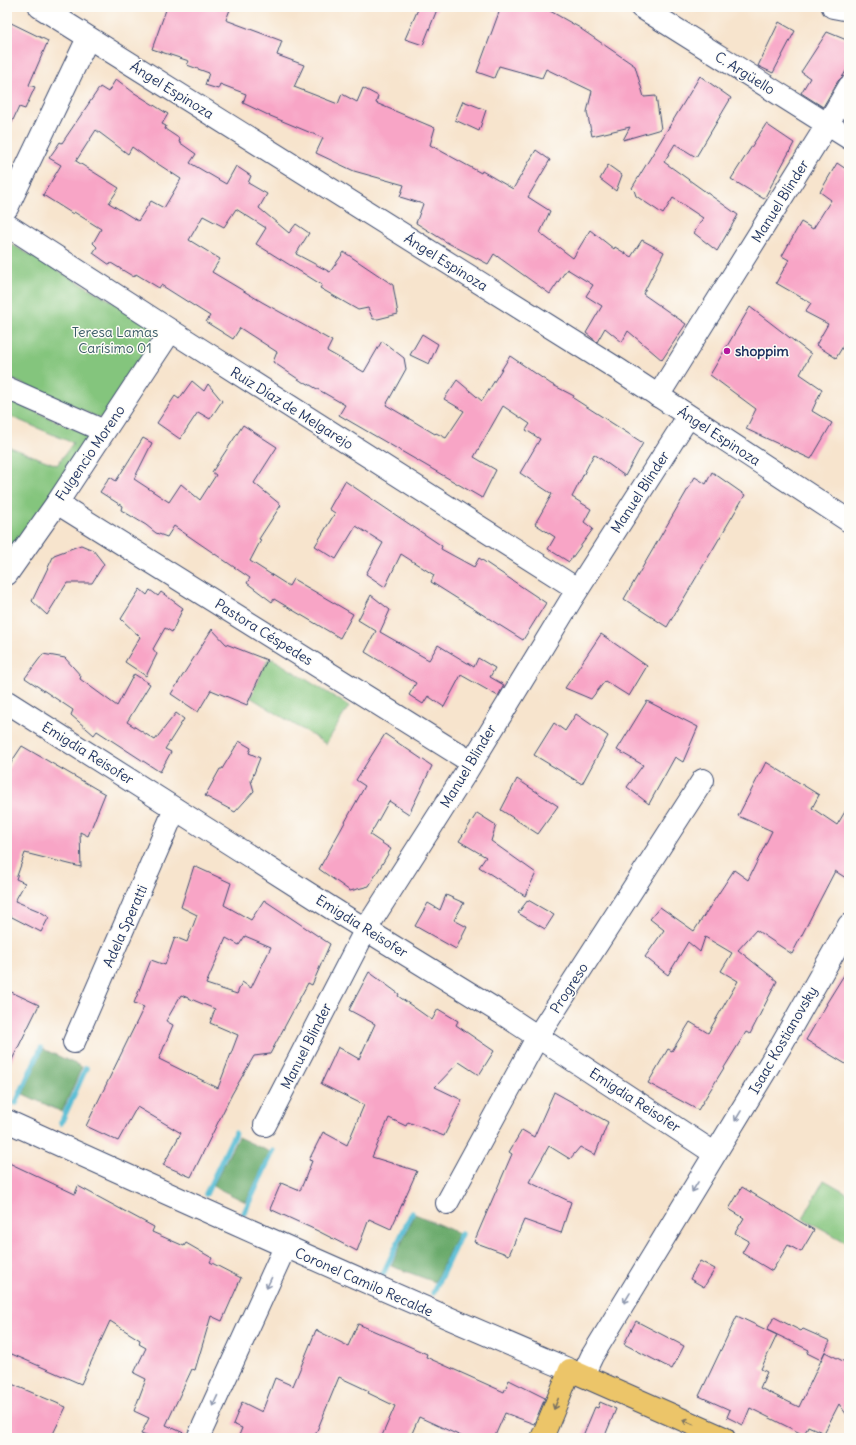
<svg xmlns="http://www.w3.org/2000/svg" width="856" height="1445" viewBox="0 0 856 1445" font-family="Delius,sans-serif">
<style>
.green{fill:#84c57d;stroke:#507a6e}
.forest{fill:#6baa6c;stroke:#436c65}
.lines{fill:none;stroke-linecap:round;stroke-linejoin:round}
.stream{stroke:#55bbd3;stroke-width:5.5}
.building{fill:#f8a5c6;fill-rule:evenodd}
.minor-casing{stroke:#3c4a6f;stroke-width:24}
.major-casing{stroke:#3c4a6f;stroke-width:24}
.minor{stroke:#fff;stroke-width:22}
.major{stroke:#ecc569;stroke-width:22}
.oneway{stroke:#8d97ae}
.oneway2{stroke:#797263}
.poi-dot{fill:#b5179e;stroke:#fdfcf7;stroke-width:1.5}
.labels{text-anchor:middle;stroke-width:3;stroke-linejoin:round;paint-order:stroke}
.street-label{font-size:14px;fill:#1b2f5e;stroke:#fdfcf7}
.park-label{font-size:14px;fill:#3a5c67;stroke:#fdfcf7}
.poi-label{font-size:14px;font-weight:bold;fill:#1b2f5e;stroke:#fdfcf7;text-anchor:start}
</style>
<rect width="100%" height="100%" fill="#fdfcf7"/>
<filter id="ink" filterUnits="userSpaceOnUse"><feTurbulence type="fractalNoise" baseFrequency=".025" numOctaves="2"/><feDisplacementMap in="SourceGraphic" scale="8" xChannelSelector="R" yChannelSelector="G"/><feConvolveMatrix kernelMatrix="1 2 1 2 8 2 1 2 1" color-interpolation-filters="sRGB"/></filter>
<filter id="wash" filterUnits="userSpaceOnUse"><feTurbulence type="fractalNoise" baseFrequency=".012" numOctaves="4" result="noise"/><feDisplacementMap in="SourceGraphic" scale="16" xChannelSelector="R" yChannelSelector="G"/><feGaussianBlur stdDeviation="0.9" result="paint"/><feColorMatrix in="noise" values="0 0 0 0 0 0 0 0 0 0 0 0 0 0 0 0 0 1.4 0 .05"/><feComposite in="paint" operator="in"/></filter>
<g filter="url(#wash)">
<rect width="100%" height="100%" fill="#f7e4cd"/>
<!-- green -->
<g class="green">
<polygon points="11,244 159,328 160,333 103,417 99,418 7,377 7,245"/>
<polygon points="7,399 88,435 89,441 7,558 7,446 57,465 73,443 7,415"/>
<polygon points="273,659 349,706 326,744 250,697 267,660"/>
<polygon points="824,1180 849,1194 849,1244 803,1218"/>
</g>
<!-- forest -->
<g class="forest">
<polygon points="43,1049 82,1067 62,1112 23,1094"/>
<polygon points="238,1137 270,1152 246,1202 213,1186"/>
<polygon points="415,1214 458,1233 435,1282 391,1266"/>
</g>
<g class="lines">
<!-- stream -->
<g class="stream">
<polyline points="16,1103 41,1048"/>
<polyline points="61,1123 86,1068"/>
<polyline points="206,1194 235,1133"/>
<polyline points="244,1213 273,1151"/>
<polyline points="383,1274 412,1213"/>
<polyline points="433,1293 461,1234"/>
</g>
</g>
<g id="blocks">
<!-- building -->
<g class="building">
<polygon points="167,7 231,7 226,20 282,41 277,55 304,65 294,87 338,104 342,94 357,102 363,88 378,96 376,103 435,128 430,145 481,173 482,171 513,189 536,150 550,160 528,197 550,211 540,233 573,258 590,230 614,249 615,247 631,257 642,240 664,252 643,294 686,324 662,360 628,331 622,342 605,328 597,342 586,333 602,306 586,296 593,285 567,269 550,294 494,254 488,264 448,243 416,223 423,204 400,197 404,185 354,171 316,153 323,138 268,115 243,103 246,94 220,84 218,89 205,85 209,73 187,65 189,61 152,49"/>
<polygon points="419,7 438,7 423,45 405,39"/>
<polygon points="501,7 543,7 582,29 581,29 635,66 644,97 656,96 661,129 623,140 630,127 592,136 587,112 592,91 546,69 542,78 499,66 494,78 477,72"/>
<polygon points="7,21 48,41 29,85 35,87 25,109 19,107 7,133"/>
<polygon points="779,22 795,31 773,73 758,66"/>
<polygon points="827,32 849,41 849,66 843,76 838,81 823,107 801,93 810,78 801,72"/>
<polygon points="700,76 731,98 696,157 675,144 664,162 738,215 717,251 694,233 703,218 673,198 663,214 636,196 634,190 632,188"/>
<path d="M116,79l17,13 35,22 -6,10 4,2 -1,3 15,10 -1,3 17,12 -6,9 36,21 10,-18 15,10 -3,7 19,11 -8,14 30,25 7,-9 13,9 -13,21 34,18 14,-20 49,33 5,29 -20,5h-5l-5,-11 -10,2 -38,-22 2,-3 -66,-41 10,-16 -30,-19 -12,18 -21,-11 -14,24 31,19 -8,13 50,30 70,39 -5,10 37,21 18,-31 22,17 2,11 -20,36 49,29 1,-1 10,5 18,-27 -20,-12 13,-19 25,21 28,-45 41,28 23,12 -1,2 70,45 -18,33 -31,-22 -22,43 19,12 -7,13 9,7 -24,33 -21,-13 7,-12 -20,-13 17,-30 -32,-21 20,-34 -14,-9 4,-6 -27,-18 -29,51 22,13 -14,28 -143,-83 6,-10 -40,-23 -1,1 -31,-21 4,-10 -37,-24 -7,11 -27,-17 4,-6 -49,-31 -2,3 -23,-14 -2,3 -23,-14 -1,2 -17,-12 4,-6 -4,-4 8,-14 -27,-17 -1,2 -30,-19 18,-30 -12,-7 7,-10 4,-6 2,1 38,-56 8,5zM96,130l32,24 4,-7 22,16 1,-1 26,17 -17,29 -13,-7 -13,20 -29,-18 10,-15 -43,-27z"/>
<polygon points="463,101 486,110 479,131 455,120"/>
<polygon points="766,124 794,143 764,199 731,179"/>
<polygon points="837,163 849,171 849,336 836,358 816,345 828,324 805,312 811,303 776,283 789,260 782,256 801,222 813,229 831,200 820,192"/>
<polygon points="608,165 622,175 616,191 600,179"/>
<polygon points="750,307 811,354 800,374 822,389 812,411 832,423 811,459 746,429 756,409 710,375"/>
<polygon points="422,334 438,344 429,364 410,355"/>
<polygon points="192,381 204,391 208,384 222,401 210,419 198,412 180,439 157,423 175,396 179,399"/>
<polygon points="243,425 277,447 254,483 281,505 259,539 261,540 250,561 289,586 293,579 353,614 340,638 274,599 272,602 247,583 250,578 174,526 167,537 156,533 146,525 121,510 122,506 100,492 110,477 116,481 143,438 152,443 134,479 169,502 181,484 200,500 216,475 212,472"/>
<polygon points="712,472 745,495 667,627 624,599 695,477 706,484"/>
<polygon points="345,481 442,546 441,549 474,567 479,558 546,603 523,640 442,589 431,582 434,575 401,554 385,587 366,574 383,543 356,526 336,559 315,546 335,513 329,509"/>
<polygon points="81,545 93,550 104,564 92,583 67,583 47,615 32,601 54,555"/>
<polygon points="140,589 147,595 150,590 158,596 161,592 183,608 172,632 165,628 153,649 157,654 146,676 125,662 140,637 121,619"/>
<polygon points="371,595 390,610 380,632 429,660 438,645 474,667 478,658 495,668 490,677 504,685 498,696 461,675 444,707 428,696 423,704 409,695 416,683 365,652 376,631 358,620"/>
<polygon points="212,629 226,644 267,660 247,705 211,690 198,712 171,694"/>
<polygon points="601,634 647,666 629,696 605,681 591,699 565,688"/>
<polygon points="43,654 65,658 81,676 80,679 117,706 134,674 150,684 127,722 155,740 176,713 184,719 165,749 171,752 160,772 97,731 94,735 71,715 73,710 25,678"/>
<polygon points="647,701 698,727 683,762 675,757 649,804 627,787 643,765 617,750"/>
<polygon points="576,714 608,736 582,784 534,755 554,723 565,731"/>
<polygon points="385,734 432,766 409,814 389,801 370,835 391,849 369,886 350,891 319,869 365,786 356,780"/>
<polygon points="239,741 251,748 249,753 260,758 251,781 254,791 235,812 205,796 220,769 222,769"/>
<polygon points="22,746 105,794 88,836 80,832 81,867 25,853 16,879 25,883 15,901 39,911 49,917 41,932 8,915 7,917 7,773 12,761"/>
<polygon points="766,762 819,795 812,808 837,825 849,805 849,880 835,871 792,954 756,930 738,950 777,981 750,1034 746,1032 698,1110 648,1083 668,1049 672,1051 690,1022 708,1033 738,981 721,971 732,953 705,937 700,952 688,942 668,975 645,957 664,930 650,919 660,907 694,931 734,870 748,880 772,831 738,816"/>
<polygon points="517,779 558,806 538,834 501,810"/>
<polygon points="477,813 496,825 491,841 536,873 525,896 479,867 486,857 459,841"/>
<path d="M194,866l37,17 -7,22 27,15 13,-20 66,44 -18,41 -4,-2 -38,71 -16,2 -22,38 -41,83 -28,-12 18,-32 -44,-26 -19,34 -32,-15 58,-119 -10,-4 17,-43 14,5 10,-28 12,5 10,-27 -16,-8zM245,936l26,11 -20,41 -9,-6 -5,12 -31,-10 20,-46 13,7zM181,995l34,14 -5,14 28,12 -20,53 -59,-29 14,-34 -7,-4z"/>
<polygon points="446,895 464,903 454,920 467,927 456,949 415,926 428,903 440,910"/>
<polygon points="528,900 554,915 545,929 518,913"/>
<polygon points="849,967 849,1066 806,1040 827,1004 826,1004"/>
<polygon points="369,972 399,994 398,996 432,1020 438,1009 458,1021 456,1025 494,1051 479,1075 459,1062 435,1087 462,1100 444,1136 408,1122 406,1126 389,1118 372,1157 417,1171 391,1229 369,1219 357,1251 318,1231 270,1209 281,1183 300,1191 312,1161 309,1160 323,1132 347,1145 364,1105 321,1084 338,1047 359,1059 375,1024 349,1010"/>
<polygon points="7,990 39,1005 7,1070"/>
<polygon points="554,1092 608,1122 595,1155 580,1147 570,1159 549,1146 529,1182 571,1202 561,1233 524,1220 509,1255 474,1242 512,1154 509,1152 522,1130 534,1137"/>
<polygon points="7,1162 75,1194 78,1186 154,1227 152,1232 184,1246 186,1243 212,1258 210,1262 241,1278 222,1321 211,1316 195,1370 192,1369 166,1425 186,1434 186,1438 152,1438 141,1434 149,1418 134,1411 146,1379 134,1373 146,1348 139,1344 140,1340 110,1321 81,1384 7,1352"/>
<polygon points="742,1187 814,1230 801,1252 788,1245 772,1271 742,1253 749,1241 735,1233 744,1218 729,1209"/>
<polygon points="700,1261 715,1269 704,1287 690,1279"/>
<polygon points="737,1316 777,1335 761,1369 767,1372 760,1388 799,1407 825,1352 849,1364 849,1418 839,1404 824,1433 808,1426 804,1435 750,1408 743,1425 727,1417 730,1410 699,1396"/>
<polygon points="774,1317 801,1331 803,1329 830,1341 821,1360 807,1353 809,1350 767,1330"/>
<polygon points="636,1321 684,1346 672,1369 624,1344"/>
<polygon points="358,1324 427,1354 426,1357 504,1392 509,1380 545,1398 534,1424 505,1413 494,1438 465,1438 419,1417 410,1438 381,1438 395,1406 368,1393 369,1391 339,1377 314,1438 238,1438 242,1428 233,1424 242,1402 262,1412 275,1378 293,1386 316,1330 348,1346"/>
<polygon points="7,1382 66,1407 51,1438 7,1438"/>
<polygon points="600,1402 616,1409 604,1438 582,1438 595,1407 598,1408"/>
</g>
</g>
</g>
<g filter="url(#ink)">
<use href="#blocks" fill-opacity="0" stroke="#3c4a6f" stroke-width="1"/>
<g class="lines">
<!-- minor casing -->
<g class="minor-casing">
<g id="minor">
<polyline points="40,7 619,370 849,521"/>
<polyline points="641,7 849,138"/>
<polyline points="833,7 849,10"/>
<polyline points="7,208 88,38"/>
<polyline points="7,225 159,323 577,589"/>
<polyline points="7,388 104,431"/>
<polyline points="658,396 827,125 849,87"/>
<polyline points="57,503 471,762"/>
<polyline points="7,574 57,503 166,338 169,330"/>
<polyline points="7,702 347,918 503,1014 714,1153"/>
<polyline points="74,1042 175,809"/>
<path d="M7,1121c187,85 374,169 563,249"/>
<polyline points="265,1125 366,929 465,774 571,600 688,417"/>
<polyline points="447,1203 538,1036 703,780"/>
<polyline points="583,1375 592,1356 780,1047 849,925"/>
<polyline points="198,1438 285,1247"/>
</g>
</g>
<!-- major casing -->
<g class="major-casing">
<polyline id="major" points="542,1438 570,1370 724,1438"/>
</g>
<!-- minor -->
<use href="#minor" class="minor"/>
<!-- major -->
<use href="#major" class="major"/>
</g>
<!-- one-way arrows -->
<defs><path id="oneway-shaft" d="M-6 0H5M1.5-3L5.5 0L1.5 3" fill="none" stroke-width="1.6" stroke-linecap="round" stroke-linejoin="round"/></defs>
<g class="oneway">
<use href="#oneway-shaft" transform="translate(738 1116) rotate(121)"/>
<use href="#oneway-shaft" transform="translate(695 1187) rotate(121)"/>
<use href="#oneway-shaft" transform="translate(269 1283) rotate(115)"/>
<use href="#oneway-shaft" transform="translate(627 1298) rotate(121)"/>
<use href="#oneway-shaft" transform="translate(215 1401) rotate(115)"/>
</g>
<g class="oneway2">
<use href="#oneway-shaft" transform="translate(556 1404) rotate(112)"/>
<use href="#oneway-shaft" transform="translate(688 1422) rotate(-156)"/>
</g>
</g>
<!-- markers -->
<circle class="poi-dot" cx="727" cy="351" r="4"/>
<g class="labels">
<!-- street labels -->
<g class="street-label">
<text transform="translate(745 73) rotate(32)" y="5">C. Argüello</text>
<text transform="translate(172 90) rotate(32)" y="5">Ángel Espinoza</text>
<text transform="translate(780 201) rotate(-58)" y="5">Manuel Blinder</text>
<text transform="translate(446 262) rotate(32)" y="5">Ángel Espinoza</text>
<text transform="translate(292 408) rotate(32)" y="5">Ruiz Díaz de Melgarejo</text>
<text transform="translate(719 436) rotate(33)" y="5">Ángel Espinoza</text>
<text transform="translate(90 453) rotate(-56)" y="5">Fulgencio Moreno</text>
<text transform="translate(640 492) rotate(-57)" y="5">Manuel Blinder</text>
<text transform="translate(264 632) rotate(32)" y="5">Pastora Céspedes</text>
<text transform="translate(88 753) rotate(32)" y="5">Emigdia Reisofer</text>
<text transform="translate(468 766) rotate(-59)" y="5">Manuel Blinder</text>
<text transform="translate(125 926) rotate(-66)" y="5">Adela Speratti</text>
<text transform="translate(362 926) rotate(32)" y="5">Emigdia Reisofer</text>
<text transform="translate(569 988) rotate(-57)" y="5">Progreso</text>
<text transform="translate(783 1040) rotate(-60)" y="5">Isaac Kostianovsky</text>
<text transform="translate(306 1046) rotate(-63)" y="5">Manuel Blinder</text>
<text transform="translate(635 1100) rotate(33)" y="5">Emigdia Reisofer</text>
<text transform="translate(364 1282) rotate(24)" y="5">Coronel Camilo Recalde</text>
</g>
<!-- park labels -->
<g class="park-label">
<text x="115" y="337">Teresa Lamas<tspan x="115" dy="16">Carísimo 01</tspan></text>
</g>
<!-- poi labels -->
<g class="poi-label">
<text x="735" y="356">shoppim</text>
</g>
</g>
<!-- margin -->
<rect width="856" height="1445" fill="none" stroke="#fdfcf7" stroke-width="24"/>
</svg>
